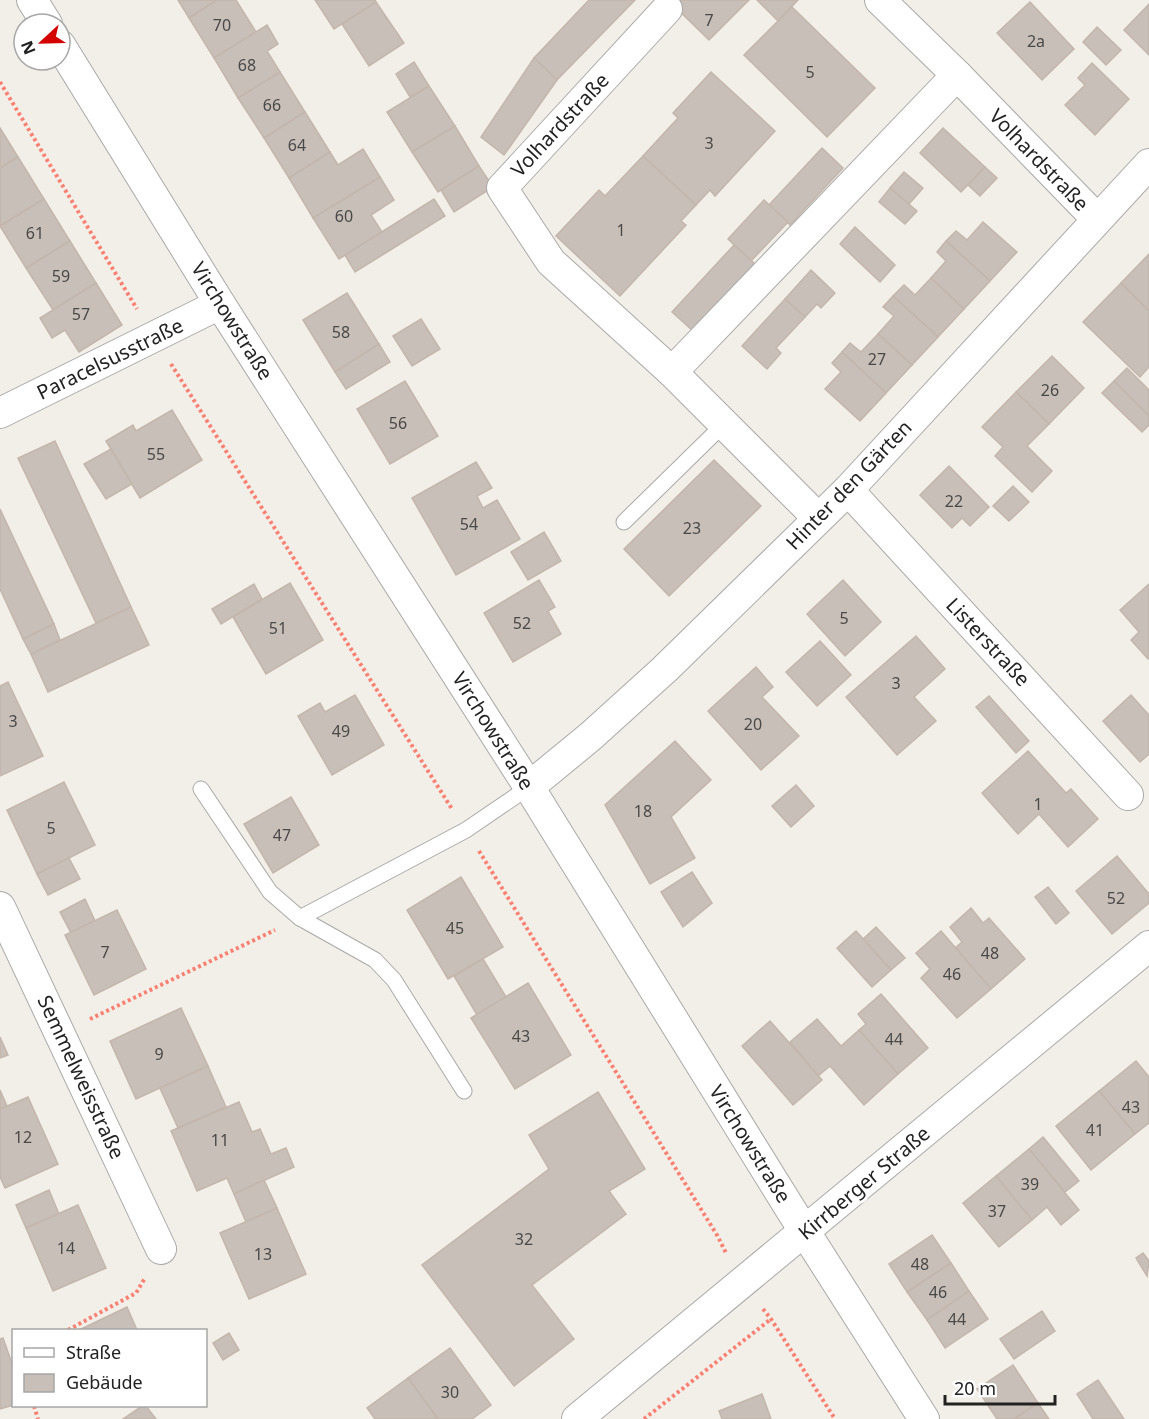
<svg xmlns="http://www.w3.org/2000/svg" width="1149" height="1419" viewBox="0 0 1149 1419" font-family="'Noto Sans',sans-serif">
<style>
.building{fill:#c7bfb8;stroke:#c4b6ab;stroke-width:1.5}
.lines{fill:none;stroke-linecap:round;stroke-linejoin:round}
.service-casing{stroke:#a9a9a9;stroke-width:17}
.minor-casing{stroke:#a9a9a9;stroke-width:32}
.path{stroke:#fa8072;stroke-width:4;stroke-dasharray:3 3;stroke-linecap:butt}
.service{stroke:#fff;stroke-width:15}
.minor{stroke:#fff;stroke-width:30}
.labels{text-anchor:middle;stroke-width:6;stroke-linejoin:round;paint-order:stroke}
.number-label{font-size:16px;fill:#4b4948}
.street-label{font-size:20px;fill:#222;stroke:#fff}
</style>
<rect width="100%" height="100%" fill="#f2efe9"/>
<!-- building -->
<g class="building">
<polygon points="178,0 217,0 189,18"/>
<polygon points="217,0 236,0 256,32 214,58 189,18"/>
<polygon points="315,0 375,0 376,2 334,29"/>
<polygon points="589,0 635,0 557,80 534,58"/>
<polygon points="668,0 749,0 709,40"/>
<polygon points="757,0 798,0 778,21"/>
<polygon points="376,2 404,43 369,66 342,24"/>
<polygon points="1030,2 1074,49 1042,80 997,33"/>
<polygon points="1149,4 1149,55 1124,30"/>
<polygon points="792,7 875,88 827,137 744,55"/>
<polygon points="267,25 278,44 267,51 280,72 238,98 214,58"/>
<polygon points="1097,27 1121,50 1106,65 1083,42"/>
<polygon points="534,58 557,80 504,155 481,137"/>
<polygon points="414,62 429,86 410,97 396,74"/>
<polygon points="1092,63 1129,99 1095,135 1065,105 1085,85 1078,78"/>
<polygon points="280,72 305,112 264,138 238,98"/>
<polygon points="711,72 775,131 715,196 710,190 696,205 643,156 678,118 673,113"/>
<polygon points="429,86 455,126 412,152 387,112"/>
<polygon points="305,112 330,152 289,178 264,138"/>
<polygon points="455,126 479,166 438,192 412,152"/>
<polygon points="0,128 18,157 0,168"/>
<polygon points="943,128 985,167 961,192 920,153"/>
<polygon points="822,148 843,168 790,225 769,205"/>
<polygon points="363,149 380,177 313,218 289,178 330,152 338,165"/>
<polygon points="643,156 696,205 681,221 686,225 620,296 556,236 599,190 605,196"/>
<polygon points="18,157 44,199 0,226 0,168"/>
<polygon points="479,166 493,187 454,212 441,190"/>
<polygon points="985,167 997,178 980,196 968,185"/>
<polygon points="904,172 923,188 909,204 890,188"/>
<polygon points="380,177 394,200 371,215 382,232 339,259 313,218"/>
<polygon points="890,188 917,211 905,224 879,202"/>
<polygon points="44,199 70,241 26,268 0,226"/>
<polygon points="434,199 445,216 355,272 345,255"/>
<polygon points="764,200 788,222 751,261 728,239"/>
<polygon points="983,222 1017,252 990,281 946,241 956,231 967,240"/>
<polygon points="855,227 895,265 880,282 840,244"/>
<polygon points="70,241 96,283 53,310 26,268"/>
<polygon points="946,241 990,281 964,309 931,278 946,261 937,252"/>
<polygon points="734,245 755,264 693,331 672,312"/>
<polygon points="1149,254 1149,311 1121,283"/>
<polygon points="811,270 835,293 821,308 817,304 805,317 785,299"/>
<polygon points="931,278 964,309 938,337 893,296 904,285 915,295"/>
<polygon points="96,283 122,325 79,352 65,330 52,338 40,318"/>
<polygon points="1121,283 1149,311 1149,367 1140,377 1083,322"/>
<polygon points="347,293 379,344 335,372 303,320"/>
<polygon points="893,296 938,337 912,365 878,334 894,316 883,307"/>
<polygon points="785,299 805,317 776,348 781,353 767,369 742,346"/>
<polygon points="421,319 440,349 412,366 393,336"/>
<polygon points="878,334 912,365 886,393 842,352 850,343 861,352"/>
<polygon points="379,344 390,362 346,389 335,372"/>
<polygon points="842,352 886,393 860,421 825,389 841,372 832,363"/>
<polygon points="1052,356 1084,388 1049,424 1016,392"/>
<polygon points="1127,368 1149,390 1149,416 1114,381"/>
<polygon points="405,381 438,436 390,464 357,409"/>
<polygon points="1114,381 1149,416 1149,425 1142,432 1102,393"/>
<polygon points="1016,392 1049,424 1027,446 1052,471 1032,492 995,456 1003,447 982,427"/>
<polygon points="172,410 202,460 140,498 106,441 133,425 136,431"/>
<polygon points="55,441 131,607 96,623 18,458"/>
<polygon points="111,449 132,484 106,499 84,464"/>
<polygon points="714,460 761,506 669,596 624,549"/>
<polygon points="476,462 492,488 477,496 483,508 497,500 520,539 456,575 412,498"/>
<polygon points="949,466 989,507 970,526 962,518 952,528 920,495"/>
<polygon points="1013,486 1029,502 1009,521 993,506"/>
<polygon points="0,509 54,624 23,639 0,589"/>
<polygon points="544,532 561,561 528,580 511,552"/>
<polygon points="539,580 555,607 548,611 561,634 513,662 484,613"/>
<polygon points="843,580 881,622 845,656 807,614"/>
<polygon points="290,583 323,640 266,674 233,617"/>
<polygon points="254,584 262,599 221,624 212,609"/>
<polygon points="1149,584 1149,658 1148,659 1131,640 1139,632 1120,610"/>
<polygon points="131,607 149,645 48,692 31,654"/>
<polygon points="54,624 60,640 31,654 23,639"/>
<polygon points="916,636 945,669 914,697 936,721 897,755 846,697"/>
<polygon points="820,641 851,675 817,706 786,672"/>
<polygon points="756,667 773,687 762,697 799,736 761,770 708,711"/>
<polygon points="8,682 43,756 0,776 0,686"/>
<polygon points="355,695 384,745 332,775 298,716 320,703 325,712"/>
<polygon points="1131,695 1149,715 1149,754 1140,762 1103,721"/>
<polygon points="989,696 1029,741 1016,753 976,707"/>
<polygon points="675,741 711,780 671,817 695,858 650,884 605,805"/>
<polygon points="1028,751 1066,793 1071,789 1098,819 1068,847 1039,814 1018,834 982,793"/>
<polygon points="64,782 95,845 37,874 7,810"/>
<polygon points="796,785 814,806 791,827 772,806"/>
<polygon points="291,797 319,845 273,873 244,824"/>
<polygon points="1117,856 1149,894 1149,903 1112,934 1076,891"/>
<polygon points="69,858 80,879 48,895 37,874"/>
<polygon points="692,872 712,903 683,927 661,892"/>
<polygon points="461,877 503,947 448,979 407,910"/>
<polygon points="1048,887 1069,913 1056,924 1035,897"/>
<polygon points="85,899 95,921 71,933 60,912"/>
<polygon points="971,908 983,923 989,918 1025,959 991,989 955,948 962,942 950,927"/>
<polygon points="117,910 146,969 94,995 65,935"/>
<polygon points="876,927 905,958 891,970 863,939"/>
<polygon points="856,931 891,970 872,987 837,948"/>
<polygon points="941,931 991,989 957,1018 921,978 930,969 916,953"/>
<polygon points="483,959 506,997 477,1015 454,976"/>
<polygon points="528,983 571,1055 515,1089 471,1018"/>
<polygon points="881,994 928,1048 898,1074 859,1030 866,1024 858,1014"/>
<polygon points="181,1008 208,1066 136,1099 110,1041"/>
<polygon points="817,1019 841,1046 859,1030 898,1074 864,1105 830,1066 818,1076 790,1042"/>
<polygon points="770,1021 822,1080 793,1105 742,1046"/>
<polygon points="0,1037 8,1055 0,1058"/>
<polygon points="1136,1061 1149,1077 1149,1123 1135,1134 1099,1091"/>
<polygon points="208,1066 226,1107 178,1128 160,1088"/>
<polygon points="0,1090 7,1106 0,1109"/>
<polygon points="1099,1091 1135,1134 1091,1170 1056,1126"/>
<polygon points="598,1092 645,1169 609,1191 626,1214 532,1285 574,1339 514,1386 422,1265 549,1169 529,1135"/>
<polygon points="28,1097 58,1164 5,1188 0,1177 0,1109"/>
<polygon points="239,1102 252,1132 260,1129 271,1154 286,1148 294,1167 234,1194 227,1178 197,1191 171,1131"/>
<polygon points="1043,1137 1079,1181 1065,1192 1029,1149"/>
<polygon points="1029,1149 1079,1210 1061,1225 1047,1207 1032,1220 996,1176"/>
<polygon points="996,1176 1032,1220 999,1247 963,1203"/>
<polygon points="264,1180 277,1208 246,1222 234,1194"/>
<polygon points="49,1190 59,1214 26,1228 16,1205"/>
<polygon points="78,1205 106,1268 53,1291 26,1228"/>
<polygon points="277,1208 306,1274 249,1299 220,1233"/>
<polygon points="932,1235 951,1263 907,1292 889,1264"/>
<polygon points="1143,1253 1149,1261 1147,1276 1136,1258"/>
<polygon points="951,1263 969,1291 927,1320 907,1292"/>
<polygon points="969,1291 988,1319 945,1348 927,1320"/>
<polygon points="127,1307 137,1330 79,1330"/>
<polygon points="1042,1311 1055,1331 1014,1359 1000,1339"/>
<polygon points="229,1333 239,1350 223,1360 213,1343"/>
<polygon points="3,1338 14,1369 14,1405 0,1409 0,1339"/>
<polygon points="450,1348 491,1405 472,1419 438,1419 408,1378"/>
<polygon points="1013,1365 1038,1403 1014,1419 997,1419 977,1389"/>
<polygon points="408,1378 438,1419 375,1419 367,1408"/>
<polygon points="1098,1380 1124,1419 1093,1419 1077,1394"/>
<polygon points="762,1394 771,1419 722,1419 719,1411"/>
<polygon points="1038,1403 1049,1419 1014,1419"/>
<polygon points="142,1406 146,1406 156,1419 123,1419"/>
</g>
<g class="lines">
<!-- service casing -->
<g class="service-casing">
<g id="service">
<polyline points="624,522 724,424"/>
<polyline points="201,789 270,892 300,918 375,960 394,980 464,1091"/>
<polyline points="300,918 466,830 529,787"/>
</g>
</g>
<!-- minor casing -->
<g class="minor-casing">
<g id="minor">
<polyline points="32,0 47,24"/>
<polyline points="880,0 957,75 1097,219"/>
<polyline points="667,9 502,188 551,262 672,372 818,518"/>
<polyline points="60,45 220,304 529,787 791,1210 924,1419"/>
<polyline points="672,372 957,75"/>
<polyline points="0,413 220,304"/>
<polyline points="848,490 1128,795"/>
<polyline points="529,787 591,736 665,669 848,490 1149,164"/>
<polyline points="0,907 161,1249"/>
<polyline points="577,1419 1149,946"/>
</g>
</g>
<!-- path -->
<g class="path">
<polyline points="0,82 137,309"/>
<polyline points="171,364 452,809"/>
<polyline points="479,851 717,1235 726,1253"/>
<polyline points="90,1019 275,930"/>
<polyline points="763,1309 771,1319 835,1419"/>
<polyline points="68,1330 136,1293 145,1278"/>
<polyline points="34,1406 38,1419"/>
<polyline points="644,1419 771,1319"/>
</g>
<!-- service -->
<use href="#service" class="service"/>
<!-- minor -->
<use href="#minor" class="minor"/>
</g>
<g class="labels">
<!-- number labels -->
<g class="number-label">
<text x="709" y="26">7</text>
<text x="222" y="31">70</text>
<text x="1036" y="47">2a</text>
<text x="247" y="71">68</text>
<text x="810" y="78">5</text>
<text x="272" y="111">66</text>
<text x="709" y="149">3</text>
<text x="297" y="151">64</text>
<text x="344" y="222">60</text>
<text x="621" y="236">1</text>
<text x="35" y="239">61</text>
<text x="61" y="282">59</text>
<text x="81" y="320">57</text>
<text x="341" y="338">58</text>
<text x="877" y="365">27</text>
<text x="1050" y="396">26</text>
<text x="398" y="429">56</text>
<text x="156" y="460">55</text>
<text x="954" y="507">22</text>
<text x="469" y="530">54</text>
<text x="692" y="534">23</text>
<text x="844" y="624">5</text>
<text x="522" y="629">52</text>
<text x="278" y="634">51</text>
<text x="896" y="689">3</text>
<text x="13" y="727">3</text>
<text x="753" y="730">20</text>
<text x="341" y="737">49</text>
<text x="1038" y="810">1</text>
<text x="643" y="817">18</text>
<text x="51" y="834">5</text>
<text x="282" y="841">47</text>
<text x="1116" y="904">52</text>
<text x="455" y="934">45</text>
<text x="105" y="958">7</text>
<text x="990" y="959">48</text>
<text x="952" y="980">46</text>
<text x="521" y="1042">43</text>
<text x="894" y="1045">44</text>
<text x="159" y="1060">9</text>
<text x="1131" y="1113">43</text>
<text x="1095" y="1136">41</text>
<text x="23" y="1143">12</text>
<text x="220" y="1146">11</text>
<text x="1030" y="1190">39</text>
<text x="997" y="1217">37</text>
<text x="524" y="1245">32</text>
<text x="66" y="1254">14</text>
<text x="263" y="1260">13</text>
<text x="920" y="1270">48</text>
<text x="938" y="1298">46</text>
<text x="957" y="1325">44</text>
<text x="450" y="1398">30</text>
</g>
<!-- street labels -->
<g class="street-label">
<text transform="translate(560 125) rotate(-47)" y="7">Volhardstraße</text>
<text transform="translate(1039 160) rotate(46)" y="7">Volhardstraße</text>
<text transform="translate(232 321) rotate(58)" y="7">Virchowstraße</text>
<text transform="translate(110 359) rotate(-26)" y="7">Paracelsusstraße</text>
<text transform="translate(849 485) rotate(-46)" y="7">Hinter den Gärten</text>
<text transform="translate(988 642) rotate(47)" y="7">Listerstraße</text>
<text transform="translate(493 731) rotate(58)" y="7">Virchowstraße</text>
<text transform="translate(81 1077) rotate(65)" y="7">Semmelweisstraße</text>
<text transform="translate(750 1144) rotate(58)" y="7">Virchowstraße</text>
<text transform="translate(864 1183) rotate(-40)" y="7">Kirrberger Straße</text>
</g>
</g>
<!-- legend -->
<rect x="12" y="1329" width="195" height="78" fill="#ffffff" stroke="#a7a7a7" stroke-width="1.5"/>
<rect x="24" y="1348" width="30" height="9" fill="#ffffff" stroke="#a7a7a7" stroke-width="1.5"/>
<text x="66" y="1359" font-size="18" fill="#222222">Straße</text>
<rect x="24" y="1374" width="30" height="18" fill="#c7bfb8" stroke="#a7a7a7" stroke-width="1.5"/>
<text x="66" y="1389" font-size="18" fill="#222222">Gebäude</text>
<!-- north arrow -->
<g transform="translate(42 42) rotate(248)"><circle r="28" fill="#ffffff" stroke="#a7a7a7" stroke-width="1.5"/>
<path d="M0-4.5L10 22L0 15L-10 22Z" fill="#d40000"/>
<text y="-9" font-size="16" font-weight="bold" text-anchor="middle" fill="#222222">N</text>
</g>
<!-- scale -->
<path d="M945 1395v9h110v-9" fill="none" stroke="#222222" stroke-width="3"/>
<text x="954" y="1395" font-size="18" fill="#222222" stroke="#ffffff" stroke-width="4.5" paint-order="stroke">20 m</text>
</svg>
